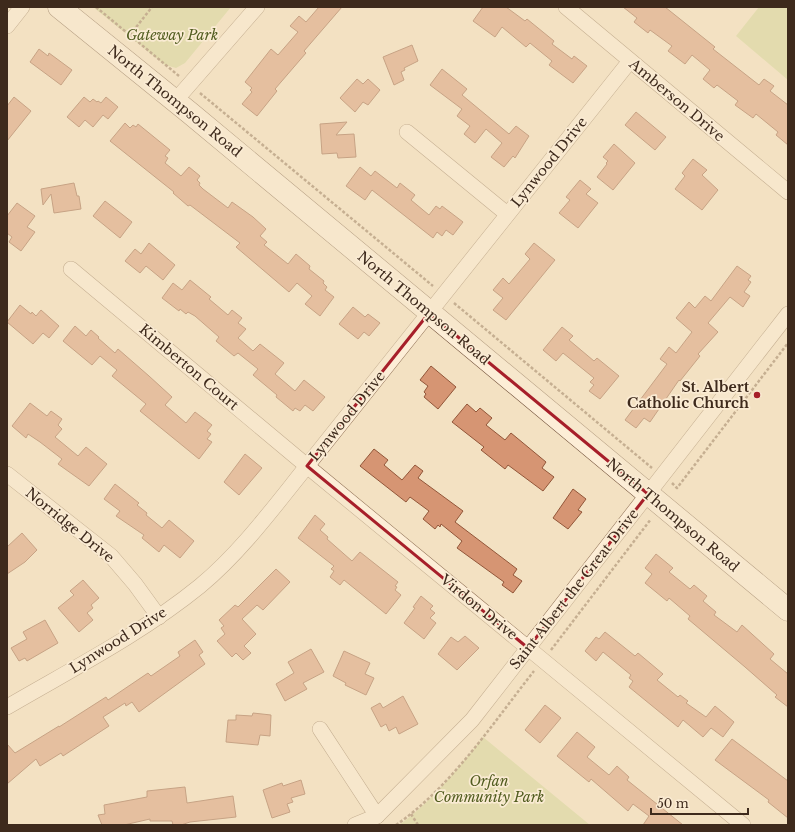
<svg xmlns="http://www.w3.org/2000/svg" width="795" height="832" viewBox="0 0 795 832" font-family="'Libre Baskerville',serif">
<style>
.green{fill:#d1d394}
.building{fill:#d69573;stroke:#925639}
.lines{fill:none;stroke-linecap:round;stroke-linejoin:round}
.street-casing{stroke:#907156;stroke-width:16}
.secondary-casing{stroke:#72513a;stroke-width:23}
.path{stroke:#907156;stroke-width:2.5;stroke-dasharray:3 2;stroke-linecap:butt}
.street{stroke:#fdeed7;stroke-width:15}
.secondary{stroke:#fdeed7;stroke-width:22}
.marked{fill:none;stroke:#a71f2a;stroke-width:3;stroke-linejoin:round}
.poi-dot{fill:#a71f2a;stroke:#faebd3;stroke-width:1.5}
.labels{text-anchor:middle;stroke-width:3.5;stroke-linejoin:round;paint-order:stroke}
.park-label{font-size:14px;font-style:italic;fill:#525d20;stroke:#faebd3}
.street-label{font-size:14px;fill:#3e2a1c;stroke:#faebd3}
.poi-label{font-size:14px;font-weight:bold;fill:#3e2a1c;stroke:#faebd3;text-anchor:end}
</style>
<rect width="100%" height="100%" fill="#f3e1c2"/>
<!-- green -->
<g class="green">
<polygon points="93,7 231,7 185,63 176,68 165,65"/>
<polygon points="759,7 788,7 788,80 736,36"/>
<path d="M483,737l107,88h-191c33,-24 58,-55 84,-88z"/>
</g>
<!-- building -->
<g class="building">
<polygon points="319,7 342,7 304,51 306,53 275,89 277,91 257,116 242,104 252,92 250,90 252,88 245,82 271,49 278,55 298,32 290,26 299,16 306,22"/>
<polygon points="483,7 506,7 525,21 527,19 554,41 552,44 572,59 574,56 587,66 573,83 549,65 552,61 530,43 526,47 502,27 495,37 473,21"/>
<polygon points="623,7 665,7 715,47 713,49 759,85 764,79 774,86 770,91 788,105 788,145 776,135 778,132 756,114 753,118 735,105 738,101 717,85 714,88 703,79 710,70 692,55 685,64 668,51 672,46 650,30 648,33 634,22 637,18"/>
<polygon points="412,45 418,61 404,68 405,70 401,72 404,80 394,85 383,57"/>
<polygon points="39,49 48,56 49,53 72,70 61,85 30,62"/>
<polygon points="442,69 467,89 462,95 509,134 516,126 529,136 515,158 513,156 504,167 491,157 502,143 486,129 475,143 464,134 470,126 457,116 462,109 430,85"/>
<polygon points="357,79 363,84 368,79 380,90 368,105 363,102 355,112 340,98"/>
<polygon points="14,97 31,111 7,141 7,106"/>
<polygon points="84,97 90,102 93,99 97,102 98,101 101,103 106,97 118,107 108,119 103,115 93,127 85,120 79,127 67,117"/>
<polygon points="636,112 666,137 655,150 625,125"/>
<polygon points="347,122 336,135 354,134 356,157 338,158 337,153 322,154 320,124"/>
<polygon points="125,123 130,128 133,125 136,127 138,124 170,150 165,156 168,158 165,163 181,176 189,167 200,176 197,180 200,183 199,185 203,189 228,208 232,202 253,217 266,229 260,236 267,242 264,245 288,264 296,254 310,266 309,269 324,281 323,283 327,287 325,290 334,297 320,316 305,304 312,296 297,283 289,292 236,247 240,243 190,205 188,206 173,193 174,192 110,141"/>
<polygon points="614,144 635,163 613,190 597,177 607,164 606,163 608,161 603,157"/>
<polygon points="693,159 707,170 702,175 718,190 702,210 675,189 685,176 682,173"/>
<polygon points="360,167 371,176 375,171 397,188 400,183 415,195 411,200 429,215 436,206 440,209 442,206 463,222 453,235 446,230 442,236 437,232 433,238 372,190 365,200 346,186"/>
<polygon points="580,180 591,189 586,194 598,203 578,228 559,213 570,200 566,197"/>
<polygon points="74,183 77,196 79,196 81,209 54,213 51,194 43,205 41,189"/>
<polygon points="105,201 132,222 120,238 93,216"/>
<polygon points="17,203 35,216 27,227 35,232 21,251 9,242 12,237 7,233 7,216"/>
<polygon points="149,243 175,265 163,280 146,266 140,273 125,261 135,249 141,254"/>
<polygon points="534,243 555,260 506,320 493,310 503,298 493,290 503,278 509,284 530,259 525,254"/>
<polygon points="737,266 751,276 748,280 751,282 744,292 750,296 743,307 730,297 708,323 718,332 698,354 700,356 680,381 679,380 650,422 644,418 636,428 625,420 667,364 660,359 669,347 676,353 692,332 676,318 689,302 695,308 705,296 711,301"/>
<polygon points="190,280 211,297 209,299 228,315 232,310 242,318 238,323 246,329 238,338 253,351 260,344 284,363 275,374 295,391 304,380 325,397 313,411 305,405 300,411 295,408 293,411 276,397 277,395 253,375 258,369 238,353 234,356 216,341 219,337 195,316 188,312 186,314 180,309 179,311 162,298 173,283 182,290"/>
<polygon points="20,305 31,314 32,312 36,316 41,310 59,326 49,338 43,333 33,344 7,322"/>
<polygon points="353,307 365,317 368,314 380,323 369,336 364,332 358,339 339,324"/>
<polygon points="75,326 86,336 91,330 99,337 98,338 115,353 118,349 149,376 172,397 165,405 186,423 195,412 212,425 207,431 211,434 207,439 212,442 199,459 140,411 146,404 112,376 117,370 100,356 92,365 63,341"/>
<polygon points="562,327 573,336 569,340 594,361 597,358 619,376 600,399 589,391 594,385 590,382 594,378 563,353 556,361 543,350"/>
<polygon points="431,366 456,387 438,409 424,397 426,394 424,392 428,386 420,380"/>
<polygon points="30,403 47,416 51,411 62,419 58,425 62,429 55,437 78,456 86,447 107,464 89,486 58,464 62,459 40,442 28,434 26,438 12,426"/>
<polygon points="467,404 476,412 480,408 492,418 486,425 505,440 511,433 546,462 542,468 554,477 543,491 508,465 505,469 481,450 484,447 452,422"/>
<polygon points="374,449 388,460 384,465 402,480 415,465 423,471 418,478 463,511 455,522 517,569 513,575 522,581 513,593 502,585 504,582 457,548 462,541 441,524 440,527 438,525 435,529 423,519 429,511 410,497 406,502 360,466"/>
<polygon points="245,454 262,468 239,495 224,482"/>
<polygon points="115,484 139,503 137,505 147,513 146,515 162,528 169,520 194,541 180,558 164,545 159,552 142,538 144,535 116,516 120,511 104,499"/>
<polygon points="573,489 586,499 578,510 582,512 568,529 553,518"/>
<polygon points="315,515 325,524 320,530 328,537 327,539 352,561 360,552 398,582 395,586 397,587 395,590 401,595 386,614 344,580 340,585 330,577 334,571 331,569 334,566 298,538"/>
<polygon points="22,533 37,550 25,562 7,574 7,547"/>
<polygon points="656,554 673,568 669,572 690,589 694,585 707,596 703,601 716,612 714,615 737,632 742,625 774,654 770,659 788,674 788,707 775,697 777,695 745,667 688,619 690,616 669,598 667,601 645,583 652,574 645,568"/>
<polygon points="276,569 290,582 263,610 257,605 242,619 256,634 244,646 251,653 243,660 236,653 232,657 217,641 225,634 221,628 224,626 219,620 235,605 238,607"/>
<polygon points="83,580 99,598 91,605 93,608 87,613 93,620 79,632 58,608 74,595 70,591"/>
<polygon points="421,596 433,606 430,609 435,613 430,618 436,623 424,639 404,623 415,608 413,607"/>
<polygon points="45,620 58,643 27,661 25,658 19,661 11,648 27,639 23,632"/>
<polygon points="605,632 635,656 638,653 663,674 657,680 678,697 680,695 688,701 686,703 706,717 715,706 734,722 723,737 711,728 703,737 683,720 678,727 629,687 633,681 629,678 631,675 603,652 596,661 585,651 596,637 599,639"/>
<polygon points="465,636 479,648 457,670 438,654 451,637 458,642"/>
<polygon points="195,640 203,652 199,655 205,664 139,712 132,702 126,706 125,703 103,717 109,726 63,756 61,753 40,766 36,759 7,784 7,744 15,753 59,726 59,727 106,697 108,700 148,673 151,676 180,656 178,652"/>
<polygon points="311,649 324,672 303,683 307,689 285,701 276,684 294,673 288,662"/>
<polygon points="344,651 370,663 365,674 374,678 366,695 345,685 346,683 333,676"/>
<polygon points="403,696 418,724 399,734 396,727 389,731 386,724 381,727 371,708 380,703 383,708"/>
<polygon points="545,705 561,718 540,743 525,730"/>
<polygon points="253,713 271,715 270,736 260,735 258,745 226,742 228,720 236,720 236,715 252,716"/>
<polygon points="577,732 595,747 587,757 609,775 617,766 629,777 627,780 683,825 643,825 649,816 633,804 628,811 591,779 589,782 557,756"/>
<polygon points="732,739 788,781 788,818 768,802 769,800 715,760"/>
<polygon points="301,780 305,794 291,798 293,802 287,804 290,812 272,818 263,790 282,783 283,786"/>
<polygon points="185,787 187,803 233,796 236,817 190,822 181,825 173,825 172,821 150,821 150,819 124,825 102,825 98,815 105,814 104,805 147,797 147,791"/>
</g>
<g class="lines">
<!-- street casing -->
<g class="street-casing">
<g id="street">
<polyline points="566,7 788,192"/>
<polyline points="7,26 22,7"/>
<polyline points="175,101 257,7"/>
<polyline points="407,132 507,214"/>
<polyline points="71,269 307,466 743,825"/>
<polyline points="7,474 111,556 135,584 159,617"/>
<path d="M7,707c65,-38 134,-73 193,-121 41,-34 74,-79 107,-120l323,-405"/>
<polyline points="320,729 377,816"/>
<polyline points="355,825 377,816 472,720 788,314"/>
</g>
</g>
<!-- secondary casing -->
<g class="secondary-casing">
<polyline id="secondary" points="59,7 190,113 788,610"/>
</g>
<!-- path -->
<g class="path">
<polyline points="96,7 179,76"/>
<polyline points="130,35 152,7"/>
<polyline points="200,93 433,286"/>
<polyline points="454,303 652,468"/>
<polyline points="672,483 677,488 788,343"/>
<polyline points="551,650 651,519"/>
<polyline points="411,814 418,825"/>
<path d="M396,825c55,-38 97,-102 138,-154"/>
</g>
<!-- street -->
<use href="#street" class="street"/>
<!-- secondary -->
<use href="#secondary" class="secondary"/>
</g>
<!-- marked area -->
<path d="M0 0H795V832H0ZM429,313l219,181 -120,154 -221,-182z" fill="#f3e1c2" fill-opacity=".55" fill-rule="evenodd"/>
<path class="marked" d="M429,313l219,181 -120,154 -221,-182z"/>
<!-- markers -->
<circle class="poi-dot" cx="757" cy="395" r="4"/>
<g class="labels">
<!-- park labels -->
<g class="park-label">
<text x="172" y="40">Gateway Park</text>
<text x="489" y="786">Orfan<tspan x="489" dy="16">Community Park</tspan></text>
</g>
<!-- street labels -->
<g class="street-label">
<text transform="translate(677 100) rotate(40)" y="5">Amberson Drive</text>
<text transform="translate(175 101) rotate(39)" y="5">North Thompson Road</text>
<text transform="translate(549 162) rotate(-51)" y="5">Lynwood Drive</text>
<text transform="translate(424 308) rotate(40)" y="5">North Thompson Road</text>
<text transform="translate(189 367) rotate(40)" y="5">Kimberton Court</text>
<text transform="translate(347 416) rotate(-51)" y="5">Lynwood Drive</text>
<text transform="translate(673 515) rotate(40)" y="5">North Thompson Road</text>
<text transform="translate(70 525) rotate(39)" y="5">Norridge Drive</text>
<text transform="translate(574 589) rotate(-52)" y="5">Saint Albert the Great Drive</text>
<text transform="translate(479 607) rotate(39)" y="5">Virdon Drive</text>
<text transform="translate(118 640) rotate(-32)" y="5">Lynwood Drive</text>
</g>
<!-- poi labels -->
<g class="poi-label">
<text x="749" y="392">St. Albert<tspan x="749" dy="16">Catholic Church</tspan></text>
</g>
</g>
<!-- border -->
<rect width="795" height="832" fill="none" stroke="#3e2a1c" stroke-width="16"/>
<!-- scale -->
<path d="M651 808v6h97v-6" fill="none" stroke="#3e2a1c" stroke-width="2"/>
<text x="657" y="808" font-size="12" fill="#3e2a1c" stroke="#faebd3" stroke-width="3" paint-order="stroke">50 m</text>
</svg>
